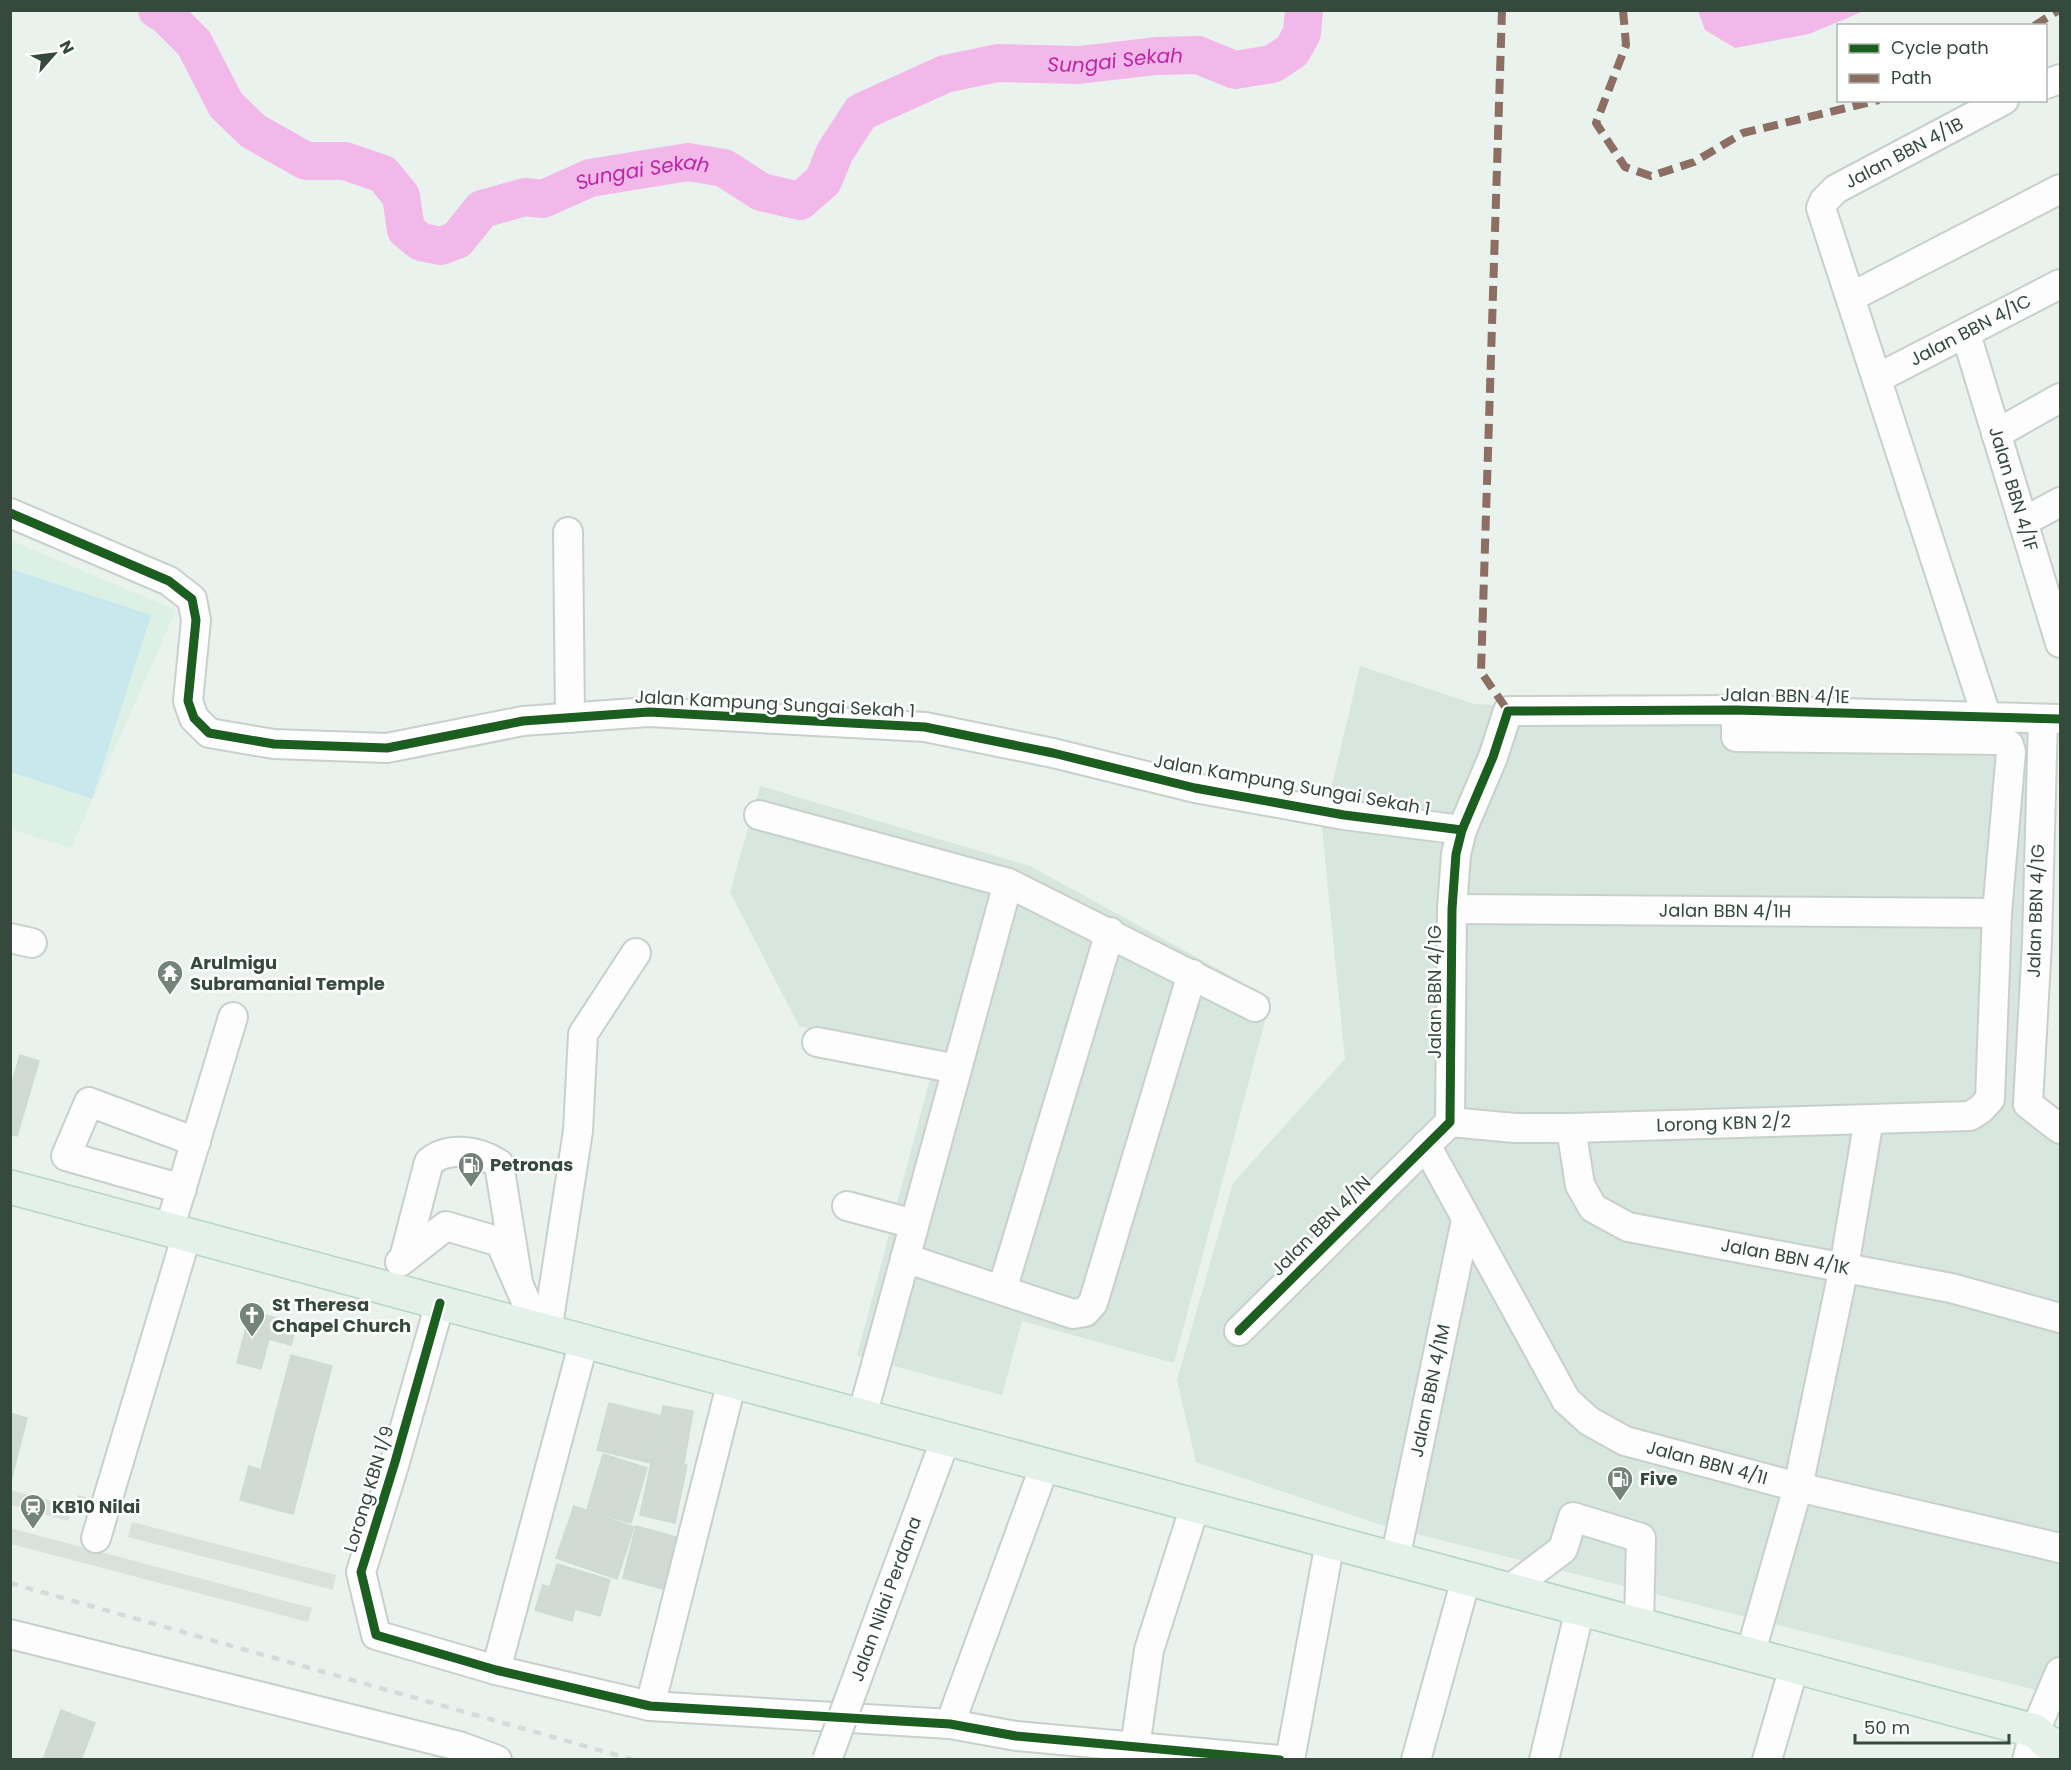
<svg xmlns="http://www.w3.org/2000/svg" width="2071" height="1770" viewBox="0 0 2071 1770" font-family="Poppins,sans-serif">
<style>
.residential{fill:#d7e6de}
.education{fill:#dcf0e6}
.green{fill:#c8e8ed}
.parking{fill:#dae1dd}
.water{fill:#f2b8ea}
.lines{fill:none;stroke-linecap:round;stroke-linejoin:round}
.river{stroke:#f2b8ea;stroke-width:38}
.building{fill:#d1dad5;stroke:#d0dad4;stroke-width:1.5}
.minor-casing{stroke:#c8d0cb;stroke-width:32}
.major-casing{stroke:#b6d5c5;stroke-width:36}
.minor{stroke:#fcfdfc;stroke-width:28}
.major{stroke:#e4f1eb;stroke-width:33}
.rail{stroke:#d8d9d9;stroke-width:4.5;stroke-dasharray:8 8;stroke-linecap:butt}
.minor-bridge-casing{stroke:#c8d0cb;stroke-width:32;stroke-linecap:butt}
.minor-bridge{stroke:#fcfdfc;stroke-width:28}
.quiet{stroke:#8d6e63;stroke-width:8;stroke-dasharray:15 8;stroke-linecap:butt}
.cycleway-casing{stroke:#fff;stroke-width:13}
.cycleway{stroke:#1b5e20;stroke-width:9}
.labels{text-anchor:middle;stroke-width:5;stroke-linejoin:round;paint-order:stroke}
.street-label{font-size:18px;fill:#35493d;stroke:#fff}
.poi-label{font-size:18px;font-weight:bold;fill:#35493d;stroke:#fff;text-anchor:start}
.water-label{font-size:20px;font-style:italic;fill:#be25a3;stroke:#fff}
</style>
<rect width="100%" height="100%" fill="#eaf2ee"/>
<!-- residential -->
<g class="residential">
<polygon points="1360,666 1474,704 2027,730 2017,1111 2060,1144 2060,1696 1381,1525 1196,1462 1177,1380 1233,1183 1345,1059 1322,828"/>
<polygon points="760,786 1030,866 1271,998 1174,1363 1022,1321 1002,1395 857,1356 934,1063 799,1026 730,892"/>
</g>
<!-- education -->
<polygon class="education" points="10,540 176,610 71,848 11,829"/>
<!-- green -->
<polygon class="green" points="11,569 151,615 92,799 11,772"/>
<!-- parking -->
<g class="parking">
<polygon points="10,1490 72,1506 68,1521 11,1505"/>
<polygon points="132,1522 336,1575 333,1590 128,1537"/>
<polygon points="10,1528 312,1608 308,1622 11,1544"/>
</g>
<!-- water -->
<polygon class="water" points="1698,11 1864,11 1809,34 1735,48 1705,30"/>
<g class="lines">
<!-- river -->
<path class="river" id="s1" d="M157,10l9,5 28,28 32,62 27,26 53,30h39l38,13 18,22 5,34 15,12 20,4 16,-6 25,-31 43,-12 18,2 47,-21 98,-16 36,6 37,24 39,9 23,-20 12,-29 26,-40 84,-38 53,-11 81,2 77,-9 42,-1 37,15 37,-6 20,-13 10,-18 2,-23"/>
</g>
<!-- building -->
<g class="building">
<polygon points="20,1055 39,1061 17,1136 10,1134 10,1089"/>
<polygon points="250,1311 297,1323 291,1345 269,1339 261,1369 237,1363"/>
<polygon points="291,1355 332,1366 293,1514 240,1500 249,1466 261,1470"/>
<polygon points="609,1403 662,1416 651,1463 597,1450"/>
<polygon points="663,1406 693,1411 684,1463 654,1458"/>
<polygon points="10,1413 27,1418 11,1481 10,1481"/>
<polygon points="603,1454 647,1468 631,1523 587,1510"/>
<polygon points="654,1458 687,1465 675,1523 640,1515 651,1463"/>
<polygon points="79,1496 92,1500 87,1513 75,1509"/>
<polygon points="574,1506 634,1527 617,1579 556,1558"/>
<polygon points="636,1526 676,1537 663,1589 623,1578"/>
<polygon points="557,1564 610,1580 600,1616 575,1609 572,1621 535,1610 543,1585 550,1587"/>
<polygon points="61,1710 95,1723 81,1760 43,1760"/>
</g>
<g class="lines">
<!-- minor casing -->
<g class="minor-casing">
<g id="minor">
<polyline points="2046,84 2060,79"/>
<polyline points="1851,297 2060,189"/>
<path id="s2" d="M1966,334l94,309"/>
<path id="s3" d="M1878,378l182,-94"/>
<polyline points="1996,434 2060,398"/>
<polyline points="10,513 169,581 192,599 196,620 188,701 194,718 209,733 274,744 387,748 523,721 649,712 925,727 1053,753 1195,788 1344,815 1462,830"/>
<polyline points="2023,522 2060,502"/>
<polyline points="568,532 570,718"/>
<path id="s4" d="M1987,718l-166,-510 3,-7 12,-12 168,-89"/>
<polyline points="2043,719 2037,943 2028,1104 2060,1129"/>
<polyline points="759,815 1008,883 1255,1007"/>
<path id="s5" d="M1452,909l545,4"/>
<polyline points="10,938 32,943"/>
<polyline points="817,1042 957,1069"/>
<path id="s6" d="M1450,1122l65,6h56l399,-12 11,-7 9,-10 7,-186 14,-161 -2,-7 -9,-5 -264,-3v-27"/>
<path id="s7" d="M1571,1128l9,57 13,23 35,19 323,61 109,30"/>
<path id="s8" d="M1426,1145l140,255 23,21 36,20 173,46 262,61"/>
<polyline points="182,1189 66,1156 89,1102 196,1142"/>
<polyline points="847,1206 914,1224"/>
<polyline points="169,1230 233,1017"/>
<path d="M404,1258l25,-96c19,-16 49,-12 70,2l19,118"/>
<polyline points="905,1258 1073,1314 1085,1312 1093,1303 1192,974"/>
<polyline points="400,1262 446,1226 500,1242 538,1329"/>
<polyline points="1002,1290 1110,932"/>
<polyline points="440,1303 395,1462 361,1572 376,1635 496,1670 650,1706 950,1724 1016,1736 1280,1760"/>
<polyline points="1239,1331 1450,1122 1452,909 1456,854 1462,830 1493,757 1508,711 1736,710 2060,719"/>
<polyline points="547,1332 578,1131 583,1034 636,953"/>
<polyline points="862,1416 1008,883"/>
<polyline points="96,1538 187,1234"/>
<path id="s9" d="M1395,1559l71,-339"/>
<polyline points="1509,1590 1563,1549 1573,1517 1641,1538 1639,1625"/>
<polyline points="882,1610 946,1438"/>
<polyline points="10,1634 459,1746 497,1760"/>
<polyline points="1750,1655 1798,1487 1844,1267 1869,1119"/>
<polyline points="496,1670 584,1341"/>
<polyline points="650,1706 732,1381"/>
<polyline points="950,1724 1045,1465"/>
<polyline points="1135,1747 1149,1650 1195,1506"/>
<polyline points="1290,1760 1330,1542"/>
<polyline points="1416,1760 1466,1579"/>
<polyline points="1544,1760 1580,1609"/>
<polyline points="1767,1760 1794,1667"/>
<polyline points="2027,1760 2035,1731 2060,1672"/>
</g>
</g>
<!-- major casing -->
<g class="major-casing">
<polyline id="major" points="10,1187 2035,1731 2048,1743 2060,1746"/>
</g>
<!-- minor -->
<use href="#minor" class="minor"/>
<!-- major -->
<use href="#major" class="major"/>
<!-- rail -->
<polyline class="rail" points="10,1583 634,1760"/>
<!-- minor-bridge casing -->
<g class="minor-bridge-casing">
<polyline id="minor-bridge" points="827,1760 882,1610"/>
</g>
<!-- minor-bridge -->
<use href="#minor-bridge" class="minor-bridge"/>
<!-- quiet -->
<g class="quiet">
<polyline points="1502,10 1481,672 1508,711"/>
<polyline points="1623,10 1626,45 1596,123 1625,167 1651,176 1694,162 1743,133 1879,100"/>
<polyline points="2034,26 2059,10"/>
</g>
<!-- cycleway casing -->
<g class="cycleway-casing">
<g id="cycleway">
<polyline points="10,513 169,581 192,599 196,620 188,701 194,718 209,733 274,744 387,748 523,721 649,712 925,727 1053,753 1195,788 1344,815 1462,830"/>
<polyline points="440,1303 395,1462 361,1572 376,1635 496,1670 650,1706 950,1724 1016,1736 1280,1760"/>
<polyline points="1239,1331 1450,1122 1452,909 1456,854 1462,830 1493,757 1508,711 1736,710 2060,719"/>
</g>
</g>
<!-- cycleway -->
<use href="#cycleway" class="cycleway"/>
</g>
<!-- icons -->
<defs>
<g id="temple-pin" transform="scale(1.35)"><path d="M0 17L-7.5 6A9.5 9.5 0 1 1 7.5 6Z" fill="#74847b" stroke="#fff"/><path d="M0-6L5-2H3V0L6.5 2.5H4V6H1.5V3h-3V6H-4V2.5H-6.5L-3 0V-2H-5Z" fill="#fff"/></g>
<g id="fuel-pin" transform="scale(1.35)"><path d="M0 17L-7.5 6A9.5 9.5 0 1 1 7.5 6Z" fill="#74847b" stroke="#fff"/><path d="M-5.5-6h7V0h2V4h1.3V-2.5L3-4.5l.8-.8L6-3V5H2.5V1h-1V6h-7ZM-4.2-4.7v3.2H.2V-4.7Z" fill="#fff"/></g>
<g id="church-pin" transform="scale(1.35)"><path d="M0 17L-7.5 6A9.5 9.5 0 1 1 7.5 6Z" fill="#74847b" stroke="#fff"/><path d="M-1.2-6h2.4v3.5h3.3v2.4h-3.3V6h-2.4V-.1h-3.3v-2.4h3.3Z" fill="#fff"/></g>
<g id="station-pin" transform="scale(1.35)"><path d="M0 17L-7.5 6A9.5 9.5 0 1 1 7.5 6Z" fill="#74847b" stroke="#fff"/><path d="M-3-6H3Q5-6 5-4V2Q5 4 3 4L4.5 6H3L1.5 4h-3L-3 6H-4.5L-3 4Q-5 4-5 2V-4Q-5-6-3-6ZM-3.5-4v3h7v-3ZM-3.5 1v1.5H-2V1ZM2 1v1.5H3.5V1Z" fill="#fff"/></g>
</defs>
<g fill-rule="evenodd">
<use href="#temple-pin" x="170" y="973"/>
<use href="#fuel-pin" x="471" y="1165"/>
<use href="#church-pin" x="252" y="1315"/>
<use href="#fuel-pin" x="1620" y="1479"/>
<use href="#station-pin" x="33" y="1507"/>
</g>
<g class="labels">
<!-- street labels -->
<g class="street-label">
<text dy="6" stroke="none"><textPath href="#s4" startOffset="638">Jalan BBN 4/1B</textPath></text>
<text dy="6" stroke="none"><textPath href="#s3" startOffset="104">Jalan BBN 4/1C</textPath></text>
<text dy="6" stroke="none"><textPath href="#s2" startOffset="162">Jalan BBN 4/1F</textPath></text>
<text transform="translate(1785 696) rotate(1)" y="6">Jalan BBN 4/1E</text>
<text transform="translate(775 704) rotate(3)" y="6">Jalan Kampung Sungai Sekah 1</text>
<text transform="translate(1292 785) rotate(10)" y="6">Jalan Kampung Sungai Sekah 1</text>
<text dy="6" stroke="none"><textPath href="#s5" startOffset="273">Jalan BBN 4/1H</textPath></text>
<text transform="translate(2036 911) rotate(-88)" y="6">Jalan BBN 4/1G</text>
<text transform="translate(1435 992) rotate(-90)" y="6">Jalan BBN 4/1G</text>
<text dy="6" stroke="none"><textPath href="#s6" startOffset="274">Lorong KBN 2/2</textPath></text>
<text transform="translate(1321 1226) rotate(-45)" y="6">Jalan BBN 4/1N</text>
<text dy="6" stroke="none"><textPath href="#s7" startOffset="284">Jalan BBN 4/1K</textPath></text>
<text dy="6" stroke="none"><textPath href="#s9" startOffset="172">Jalan BBN 4/1M</textPath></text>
<text dy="6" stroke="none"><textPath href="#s8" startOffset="448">Jalan BBN 4/1I</textPath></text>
<text transform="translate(369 1489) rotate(-73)" y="6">Lorong KBN 1/9</text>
<text transform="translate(886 1599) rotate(-70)" y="6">Jalan Nilai Perdana</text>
</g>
<!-- poi labels -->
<g class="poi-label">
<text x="190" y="969">Arulmigu<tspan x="190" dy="21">Subramanial Temple</tspan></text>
<text x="490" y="1171">Petronas</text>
<text x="272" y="1311">St Theresa<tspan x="272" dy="21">Chapel Church</tspan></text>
<text x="1640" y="1485">Five</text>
<text x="52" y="1513">KB10 Nilai</text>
</g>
<!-- water labels -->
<g class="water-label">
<text dy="7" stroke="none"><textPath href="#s1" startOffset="1164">Sungai Sekah</textPath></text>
<text dy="7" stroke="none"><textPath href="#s1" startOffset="624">Sungai Sekah</textPath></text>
</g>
</g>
<!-- border -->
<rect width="2071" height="1770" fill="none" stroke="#35493d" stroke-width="24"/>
<!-- legend -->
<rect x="1837" y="24" width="210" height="78" fill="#ffffff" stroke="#aeb6b1" stroke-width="1.5"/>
<rect x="1849" y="44" width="30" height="9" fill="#1b5e20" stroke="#aeb6b1" stroke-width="1.5"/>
<text x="1891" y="54" font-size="18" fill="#35493d">Cycle path</text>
<rect x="1849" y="74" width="30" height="9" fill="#8d6e63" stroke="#aeb6b1" stroke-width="1.5"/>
<text x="1891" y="84" font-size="18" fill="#35493d">Path</text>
<!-- north arrow -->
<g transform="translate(54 54) rotate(62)" stroke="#ffffff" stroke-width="4.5" paint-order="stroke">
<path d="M0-4.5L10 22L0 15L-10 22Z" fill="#35493d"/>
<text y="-9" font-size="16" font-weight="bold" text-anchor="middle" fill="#35493d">N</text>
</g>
<!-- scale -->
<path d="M1855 1734v9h154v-9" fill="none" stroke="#35493d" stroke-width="3"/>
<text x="1864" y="1734" font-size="18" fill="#35493d" stroke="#ffffff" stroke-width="4.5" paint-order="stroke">50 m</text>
</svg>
